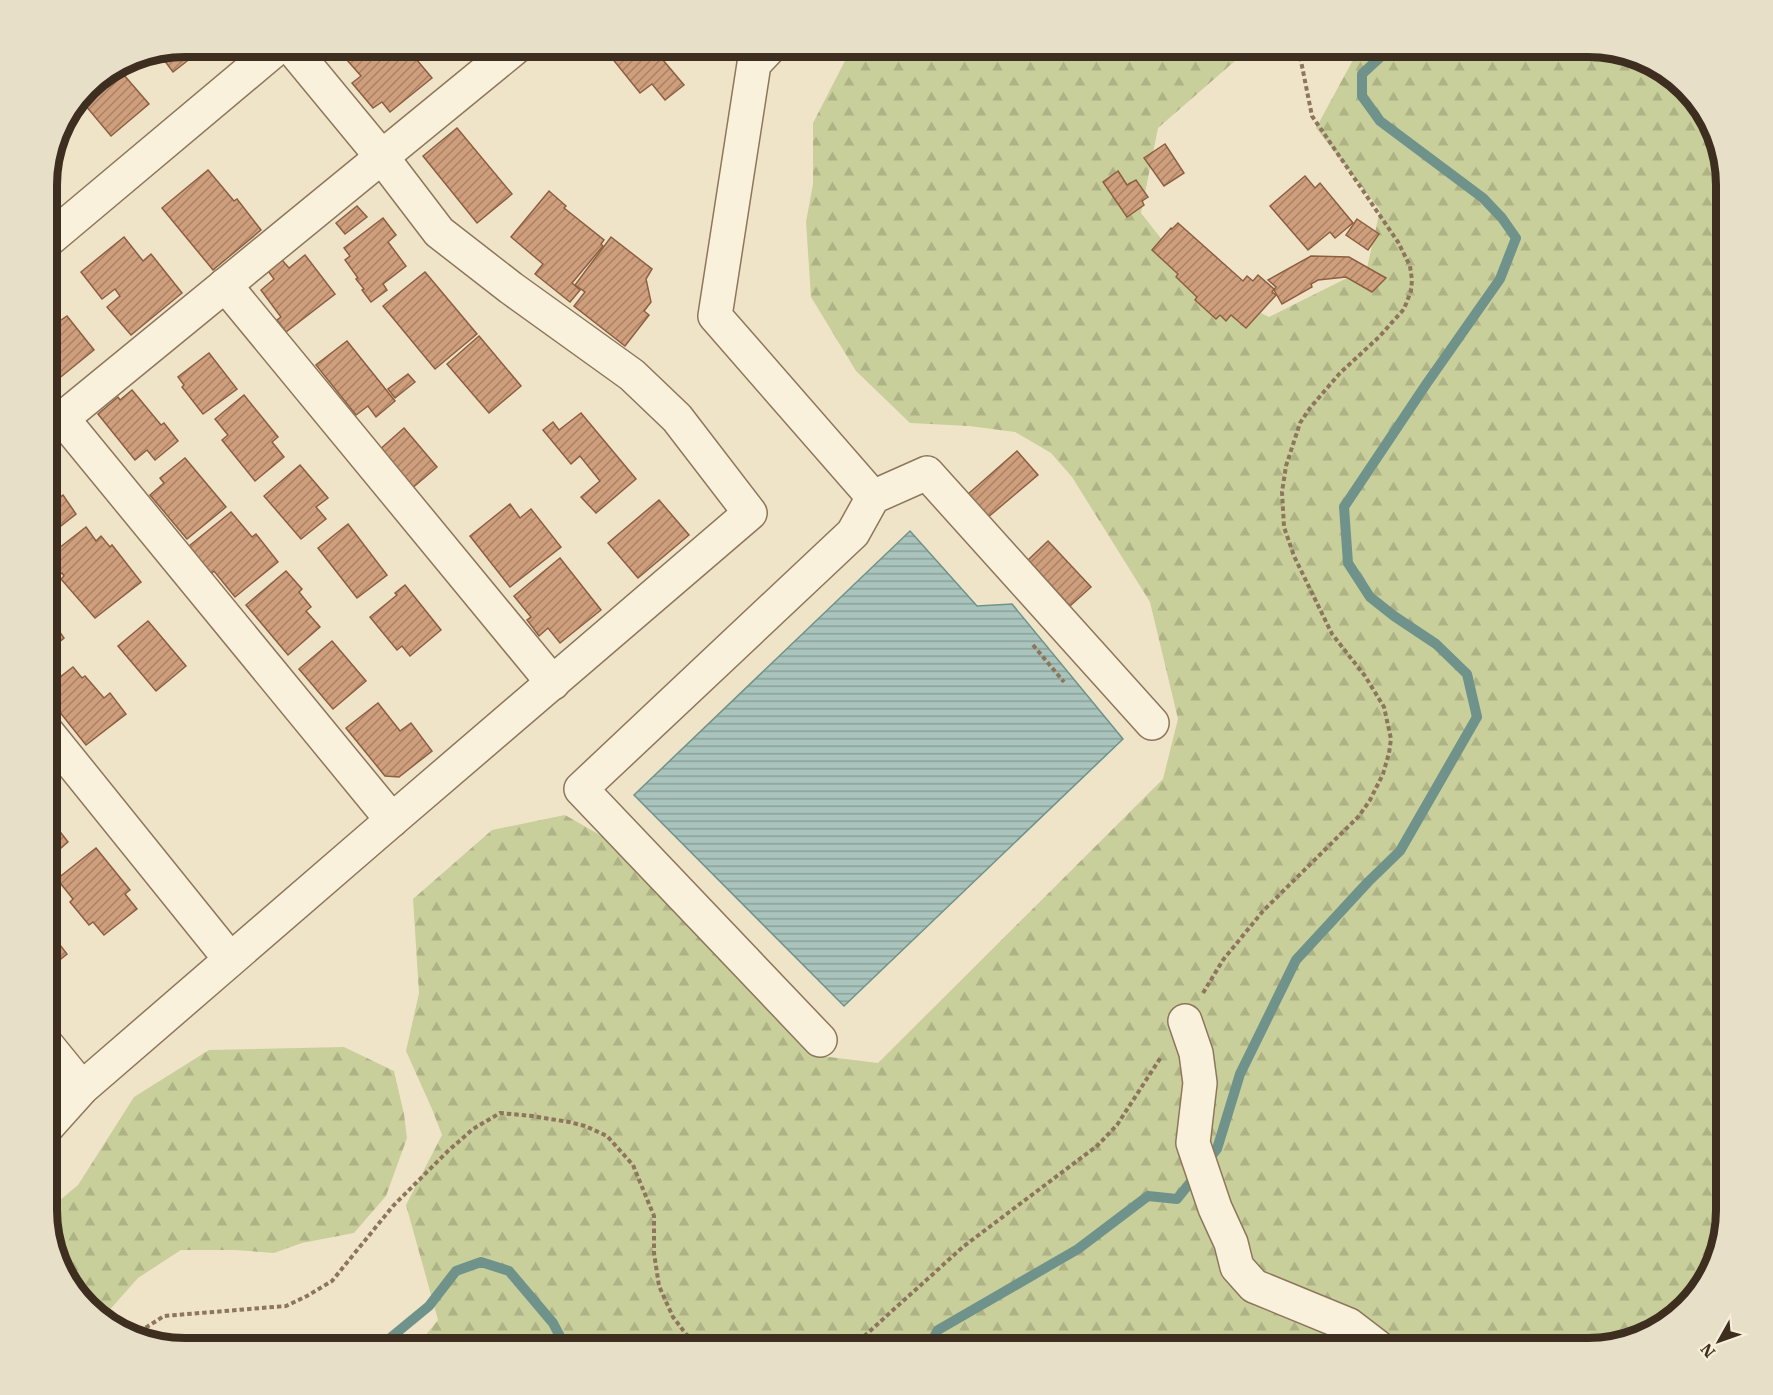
<svg xmlns="http://www.w3.org/2000/svg" width="1773" height="1395" viewBox="0 0 1773 1395" font-family="'IBM Plex Serif',serif">
<style>
.forest{fill:url(#forest-firs)}
.water{fill:url(#water-rules);stroke:#6f938a;stroke-width:1.5}
.lines{fill:none;stroke-linecap:round;stroke-linejoin:round}
.stream{stroke:#6f938a;stroke-width:10}
.building{fill:url(#building-hatch);stroke:#8d5f41;stroke-width:1.5}
.minor-casing{stroke:#8d765c;stroke-width:36}
.path{stroke:#8d765c;stroke-width:4;stroke-dasharray:4.5 3;stroke-linecap:butt}
.minor{stroke:#faf1dc;stroke-width:33}
.rim{fill:none;stroke:#3d2e20;stroke-width:8}
</style>
<defs>
<pattern id="forest-firs" width="22" height="20" patternUnits="userSpaceOnUse" patternTransform="scale(1.5)"><rect width="22" height="20" fill="#c9cf9b"/><path d="M5 1l3.5 6h-7zM16 11l3.5 6h-7z" fill="#aeb285"/></pattern>
<pattern id="water-rules" width="6" height="5" patternUnits="userSpaceOnUse" patternTransform="scale(1.5)"><rect width="6" height="5" fill="#a9c4bc"/><path d="M0 2.5h6" fill="none" stroke="#8ba098"/></pattern>
<pattern id="building-hatch" width="6" height="6" patternUnits="userSpaceOnUse" patternTransform="scale(1.5)"><rect width="6" height="6" fill="#cf9f7d"/><path d="M-1 1l2-2M0 6l6-6M5 7l2-2" fill="none" stroke="#a98266"/></pattern>
</defs>
<rect width="100%" height="100%" fill="#f0e4c8"/>
<!-- forest -->
<g class="forest">
<polygon points="917,47 1251,47 1158,128 1141,213 1193,279 1269,317 1367,268 1380,210 1316,128 1360,47 1588,47 1633,54 1679,81 1712,124 1726,185 1726,1210 1716,1263 1692,1301 1649,1334 1588,1348 415,1348 438,1320 406,1205 442,1135 432,1109 406,1051 419,993 413,899 492,830 565,815 642,859 813,1055 878,1063 1163,779 1178,719 1150,602 1072,477 1051,453 1015,432 969,426 910,423 856,371 811,297 806,222 813,184 813,123 848,55"/>
<polygon points="344,1047 394,1071 404,1114 407,1138 386,1196 354,1233 302,1243 274,1253 235,1250 181,1250 138,1278 105,1315 103,1319 94,1314 61,1272 47,1219 47,1211 78,1185 134,1097 209,1050"/>
</g>
<!-- water -->
<polygon class="water" points="910,531 977,606 1012,604 1123,739 844,1006 634,795"/>
<g class="lines">
<!-- stream -->
<g class="stream">
<polyline points="378,1348 429,1306 456,1271 481,1262 509,1271 553,1323 566,1348"/>
<polyline points="928,1348 938,1330 1078,1249 1148,1196 1177,1199 1217,1149 1240,1074 1296,960 1368,882 1400,851 1477,717 1467,674 1436,644 1394,616 1370,597 1348,563 1344,507 1427,383 1500,279 1516,238 1502,218 1483,198 1380,121 1362,96 1362,74 1387,51 1396,47"/>
</g>
</g>
<!-- building -->
<g class="building">
<polygon points="185,46 205,47 173,72 158,52"/>
<polygon points="364,47 406,47 432,78 390,112 382,102 373,108 352,83 361,76 347,60"/>
<polygon points="454,47 482,47 465,60"/>
<polygon points="603,47 652,47 684,85 665,100 652,84 640,93"/>
<polygon points="117,67 149,104 111,136 80,99 93,81"/>
<polygon points="457,128 512,194 477,223 423,156"/>
<polygon points="1165,144 1184,173 1164,186 1144,158"/>
<polygon points="208,170 234,201 237,199 261,230 213,270 162,208"/>
<polygon points="1118,171 1127,185 1136,180 1148,197 1142,201 1144,205 1127,217 1103,182"/>
<polygon points="1305,176 1315,188 1320,183 1353,223 1335,238 1330,232 1308,250 1270,206"/>
<polygon points="549,191 566,206 564,208 604,240 601,244 603,246 572,283 580,290 570,302 535,274 543,264 511,237"/>
<polygon points="357,206 367,217 345,234 336,223"/>
<polygon points="383,218 396,235 388,242 406,266 383,284 387,290 371,302 362,290 364,289 356,279 358,278 345,260 350,256 344,248"/>
<polygon points="1357,219 1379,234 1368,250 1346,235"/>
<polygon points="1178,223 1243,281 1247,276 1253,281 1258,275 1274,289 1272,292 1276,295 1246,328 1231,315 1226,321 1220,315 1216,319 1195,300 1197,297 1176,277 1178,274 1152,250 1171,228 1172,229"/>
<polygon points="124,237 143,261 151,254 182,293 131,335 107,307 120,296 115,289 102,299 81,272"/>
<polygon points="611,237 652,269 646,279 651,302 644,311 649,315 625,346 574,306 585,292 575,285"/>
<polygon points="305,255 335,294 286,332 277,320 281,317 261,290 274,279 268,271 282,260 289,268"/>
<polygon points="1311,256 1349,257 1386,278 1372,292 1346,277 1318,280 1311,284 1312,287 1282,304 1274,290 1276,287 1268,280"/>
<polygon points="425,272 477,334 435,369 383,306"/>
<polygon points="47,309 58,322 67,316 94,350 52,384 47,379"/>
<polygon points="479,336 521,386 489,413 447,364"/>
<polygon points="347,341 395,401 376,417 368,406 356,415 316,365"/>
<polygon points="209,353 237,389 203,414 182,387 184,385 178,377"/>
<polygon points="408,374 415,382 395,398 388,389"/>
<polygon points="132,390 161,425 164,423 178,441 155,460 147,450 135,460 98,414 118,397 120,400"/>
<polygon points="244,395 278,437 272,442 284,457 255,481 222,440 228,435 215,419"/>
<polygon points="581,413 636,479 596,513 581,497 600,481 580,456 571,464 543,430 553,422 559,430"/>
<polygon points="404,428 437,467 410,490 378,451"/>
<polygon points="1017,451 1038,475 987,518 967,495"/>
<polygon points="185,458 226,507 187,539 150,495 164,483 160,478"/>
<polygon points="300,465 328,498 316,507 326,519 301,539 264,496"/>
<polygon points="47,486 57,499 63,495 76,514 47,537"/>
<polygon points="659,500 689,535 638,578 608,543"/>
<polygon points="510,504 520,518 531,509 561,547 510,587 470,536"/>
<polygon points="231,512 252,537 256,534 278,562 235,597 214,571 211,574 189,546"/>
<polygon points="348,524 387,575 357,598 318,548"/>
<polygon points="86,527 96,541 101,536 110,547 112,545 141,582 95,618 61,579 64,576 62,573 56,577 47,565 53,561 51,559 56,554 54,552"/>
<polygon points="1048,541 1091,587 1070,606 1028,560"/>
<polygon points="560,558 601,610 560,643 548,628 539,636 527,620 531,617 514,596"/>
<polygon points="286,571 302,589 299,592 311,607 306,611 320,627 288,655 246,605"/>
<polygon points="405,585 441,630 410,656 402,646 397,650 370,617 397,595 395,593"/>
<polygon points="148,621 186,666 156,691 118,646"/>
<polygon points="47,622 54,631 57,628 64,638 47,652"/>
<polygon points="332,641 366,681 333,709 299,669"/>
<polygon points="73,667 82,678 85,676 104,698 110,693 126,714 86,745 47,696 47,687"/>
<polygon points="378,703 400,731 411,723 432,751 399,777 385,776 346,728"/>
<polygon points="47,815 68,842 53,855 59,863 47,872"/>
<polygon points="96,848 130,890 125,894 137,909 104,935 93,922 89,925 70,902 73,899 57,879"/>
<polygon points="47,928 67,954 47,970"/>
</g>
<g class="lines">
<!-- minor casing -->
<g class="minor-casing">
<g id="minor">
<polyline points="770,47 754,64 715,316 873,497"/>
<polyline points="47,241 278,47"/>
<polyline points="225,285 553,683"/>
<polyline points="62,418 392,820"/>
<polyline points="47,431 516,47"/>
<polyline points="47,732 230,959"/>
<polyline points="1185,1021 1196,1053 1200,1083 1193,1143 1215,1208 1231,1243 1237,1267 1254,1286 1349,1325 1379,1348"/>
<polyline points="820,1040 581,789 853,533 873,497 927,473 1152,723"/>
<polyline points="47,1045 82,1088"/>
<polyline points="47,1127 82,1088 392,820 750,513 677,418 632,375 511,288 439,232 381,156 291,47"/>
</g>
</g>
<!-- path -->
<g class="path">
<polyline points="47,283 60,273"/>
<polyline points="1033,645 1064,682"/>
<polyline points="1203,993 1223,960 1263,911 1359,816 1370,800 1383,774 1389,753 1391,739 1384,707 1365,676 1332,634 1294,556 1284,527 1282,492 1286,466 1300,423 1310,408 1340,373 1379,337 1404,309 1411,291 1412,280 1410,266 1398,242 1312,116 1300,56 1300,47"/>
<polyline points="135,1338 142,1330 164,1316 286,1306 307,1296 332,1281 393,1206 448,1151 473,1129 500,1113 532,1116 569,1122 585,1126 607,1136 633,1165 654,1216 654,1253 659,1286 673,1317 686,1334 703,1348"/>
<polyline points="845,1348 861,1339 964,1246 1097,1146 1117,1125 1161,1057"/>
</g>
<!-- minor -->
<use href="#minor" class="minor"/>
</g>
<!-- crop -->
<path d="M0 0H1773V1395H0ZM185 57H1588A128 128 0 0 1 1716 185V1210A128 128 0 0 1 1588 1338H185A128 128 0 0 1 57 1210V185A128 128 0 0 1 185 57Z" fill="#e8dfc9" fill-rule="evenodd"/>
<path class="rim" d="M185 57H1588A128 128 0 0 1 1716 185V1210A128 128 0 0 1 1588 1338H185A128 128 0 0 1 57 1210V185A128 128 0 0 1 185 57Z"/>
<!-- north arrow -->
<g transform="translate(1719 1341) rotate(230)" stroke="#f7eed8" stroke-width="4.5" paint-order="stroke">
<path d="M0-4.5L10 22L0 15L-10 22Z" fill="#3d2e20"/>
<text y="-9" font-size="16" font-weight="bold" text-anchor="middle" fill="#3d2e20">N</text>
</g>
</svg>
